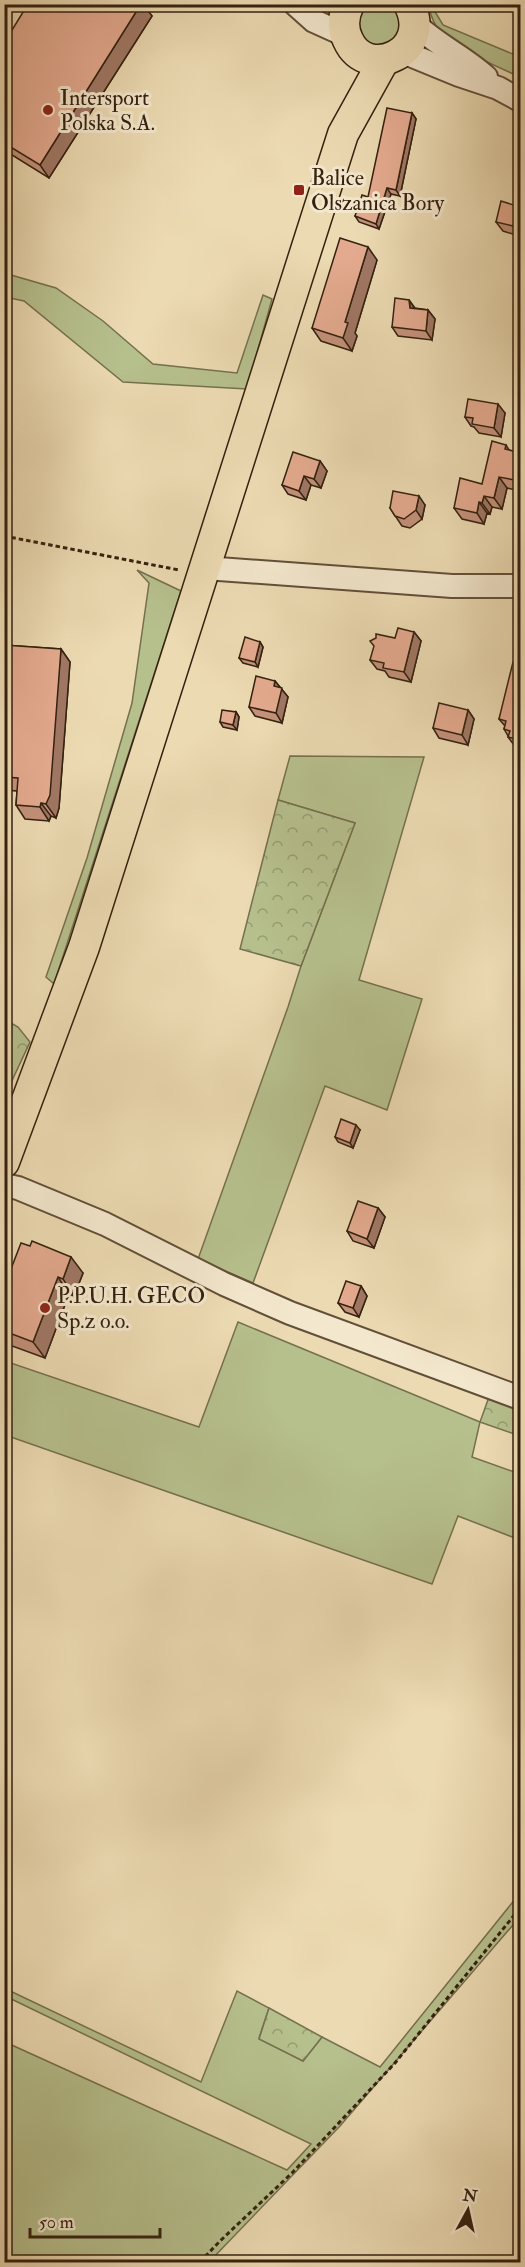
<svg xmlns="http://www.w3.org/2000/svg" width="525" height="2267" viewBox="0 0 525 2267" font-family="'IM FELL Double Pica',serif">
<style>
.grass{fill:#b6c08d;stroke:#75704e;stroke-width:1.5}
.forest{fill:url(#forest-crowns);stroke:#75704e;stroke-width:1.5}
.lines{fill:none;stroke-linecap:round;stroke-linejoin:round}
.minor-casing{stroke:#624f38;stroke-width:26}
.major-casing{stroke:#34210f;stroke-width:33}
.path{stroke:#34210f;stroke-width:3;stroke-dasharray:4.5 3;stroke-linecap:butt}
.minor{stroke:#f3e7cd;stroke-width:22}
.major{stroke:#ecdab2;stroke-width:30}
.wall{fill:#c4927b;stroke:#34210f;stroke-width:1.5}
.shaded-wall{fill:#a07764;stroke:#34210f;stroke-width:1.5}
.building{fill:#e4aa8f;stroke:#34210f;stroke-width:1.5}
.poi-dot{fill:#8f2418;stroke:#f3e7cd;stroke-width:2}
.labels{text-anchor:middle;stroke-width:6;stroke-linejoin:round;paint-order:stroke}
.poi-label{font-size:22px;fill:#34210f;stroke:#f3e7cd;text-anchor:start}
</style>
<defs>
<pattern id="forest-crowns" width="20" height="18" patternUnits="userSpaceOnUse" patternTransform="scale(1.5)"><rect width="20" height="18" fill="#b6c08d"/><path d="M2 6a3 3 0 1 1 6 0M12 15a3 3 0 1 1 6 0" fill="none" stroke="#959c72"/></pattern>
</defs>
<rect width="100%" height="100%" fill="#ecdab2"/>
<filter id="stains"><feTurbulence type="fractalNoise" baseFrequency=".00333" numOctaves="4"/><feColorMatrix values="0 0 0 0 .2 0 0 0 0 .09 0 0 0 0 .02 0 0 0 .5 -.17"/></filter>
<radialGradient id="worn" r=".72"><stop offset=".6" stop-color="#630" stop-opacity="0"/><stop offset="1" stop-color="#630" stop-opacity=".3"/></radialGradient>
<!-- grass -->
<g class="grass">
<polygon points="362,5 399,5 406,28 382,50 359,39 355,14"/>
<path d="M428,5h3l12,20 77,32v20c-26,-12 -56,-24 -78,-43 -8,-8 -11,-19 -14,-29z"/>
<polygon points="4,273 56,288 103,321 153,364 237,373 263,295 272,299 247,389 123,382 24,301 5,297"/>
<polygon points="137,570 181,591 54,984 46,977 87,858 132,703 149,583"/>
<polygon points="290,756 424,757 359,980 422,999 387,1110 325,1086 253,1283 198,1259 288,1007 301,966 355,823 278,800"/>
<polygon points="238,1322 480,1422 472,1457 520,1474 520,1540 458,1516 432,1584 5,1435 5,1361 199,1427"/>
<polygon points="520,1893 519,1918 340,2126 209,2262 21,2262 5,2255 5,2042 287,2170 311,2144 5,1996 4,1988 201,2082 237,1991 269,2008 259,2038 303,2061 322,2037 380,2067"/>
</g>
<!-- forest -->
<g class="forest">
<polygon points="278,800 355,823 301,966 240,949"/>
<polygon points="4,1019 18,1027 30,1042 9,1087 5,1083"/>
<polygon points="489,1397 520,1409 520,1436 480,1422"/>
<polygon points="269,2008 322,2037 303,2061 259,2039"/>
</g>
<g class="lines">
<!-- minor casing -->
<g class="minor-casing">
<g id="minor">
<polyline points="295,4 314,21 345,35"/>
<path d="M415,24c22,21 49,33 71,53"/>
<polyline points="403,52 459,75 498,88 520,100"/>
<polyline points="205,568 452,586 520,586"/>
<polyline points="4,1185 18,1188 105,1224 224,1284 290,1313 520,1398"/>
</g>
</g>
<!-- major casing -->
<g class="major-casing">
<g id="major">
<path d="M349,4c-6,12 -7,24 -1,36 19,42 86,12 61,-36"/>
<polyline points="4,1162 84,947 343,134 384,60"/>
</g>
</g>
<!-- path -->
<g class="path">
<polyline points="4,536 179,570"/>
<polyline points="200,2262 220,2241 292,2173 395,2063 520,1908"/>
</g>
<!-- minor -->
<use href="#minor" class="minor"/>
<!-- major -->
<use href="#major" class="major"/>
</g>
<!-- wall -->
<g class="wall">
<polygon points="146,8 152,16 49,178 4,150 4,43"/>
<polygon points="412,113 416,119 400,196 391,194 379,229 359,222 355,216 368,197"/>
<polygon points="520,207 520,232 519,236 503,231 496,222"/>
<polygon points="377,260 355,333 357,336 352,351 321,341 312,328"/>
<polygon points="409,300 415,308 428,310 435,319 432,340 398,336 392,327"/>
<polygon points="505,413 501,437 479,433 474,427 471,426 465,417"/>
<polygon points="506,445 509,450 520,453 520,491 507,488 502,509 492,507 490,514 487,513 484,524 462,519 454,508 482,484"/>
<polygon points="320,461 327,471 321,488 311,485 306,500 288,494 282,485"/>
<polygon points="425,505 422,519 410,528 402,526 390,508"/>
<polygon points="414,632 421,641 411,682 389,677 385,671 377,669 370,660 395,638"/>
<polygon points="260,642 263,647 258,667 243,663 239,658"/>
<polygon points="4,645 61,649 70,662 59,808 56,818 51,816 49,821 25,819 16,805 17,791 4,790"/>
<polygon points="520,663 520,747 514,745 508,737 508,736 504,729 505,726 499,719"/>
<polygon points="275,681 288,697 282,723 255,716 249,707"/>
<polygon points="468,710 474,719 468,745 439,738 433,728"/>
<polygon points="236,712 239,717 237,730 223,727 220,722"/>
<polygon points="360,1130 353,1148 338,1142 335,1137"/>
<polygon points="378,1208 385,1217 374,1248 353,1241 347,1231"/>
<polygon points="30,1246 83,1273 74,1296 69,1294 45,1358 4,1343 4,1287"/>
<polygon points="361,1286 367,1296 359,1317 345,1312 338,1303"/>
</g>
<!-- shaded-wall -->
<g class="shaded-wall">
<polygon points="141,4 148,4 146,8 152,16 49,178 40,165"/>
<polygon points="412,113 416,119 400,196 396,190"/>
<polygon points="387,188 391,194 379,229 376,224"/>
<polygon points="515,218 520,226 519,236 513,226"/>
<polygon points="368,247 377,260 355,333 357,336 352,351 343,338 345,322"/>
<polygon points="409,300 415,309 410,308"/>
<polygon points="428,310 435,319 432,340 426,331"/>
<polygon points="498,404 505,413 501,437 494,428"/>
<polygon points="320,461 327,471 321,488 314,479"/>
<polygon points="304,476 311,485 306,500 299,491"/>
<polygon points="499,477 507,488 502,509 494,498"/>
<polygon points="419,496 425,505 422,519 416,510"/>
<polygon points="484,496 492,507 490,514 482,503"/>
<polygon points="479,502 487,513 484,524 477,513"/>
<polygon points="414,632 421,641 411,682 404,672"/>
<polygon points="260,642 263,647 258,667 255,662"/>
<polygon points="61,649 70,662 59,808 56,818 46,804"/>
<polygon points="275,681 288,697 282,723 276,713 274,686"/>
<polygon points="468,710 474,719 468,745 462,735"/>
<polygon points="236,712 239,717 237,730 233,725"/>
<polygon points="41,803 51,816 49,821 40,807"/>
<polygon points="356,1125 360,1130 353,1148 350,1143"/>
<polygon points="378,1208 385,1217 374,1248 367,1239"/>
<polygon points="71,1257 83,1273 74,1296 63,1279"/>
<polygon points="58,1277 69,1294 45,1358 33,1342"/>
<polygon points="361,1286 367,1296 359,1317 353,1308"/>
</g>
<!-- building -->
<g class="building">
<polygon points="28,4 141,4 40,165 4,143 4,43"/>
<polygon points="387,108 412,113 396,190 387,188 376,224 355,216 362,195 368,197"/>
<polygon points="501,201 520,207 520,220 515,218 513,226 496,222"/>
<polygon points="340,238 368,247 345,322 348,323 343,338 312,328"/>
<polygon points="395,298 409,300 410,308 428,310 426,331 392,327"/>
<polygon points="468,399 498,404 494,428 472,424 473,418 465,417"/>
<polygon points="492,441 506,445 505,449 520,453 520,481 499,477 494,498 484,496 482,503 479,502 477,513 454,508 460,478 482,484"/>
<polygon points="293,452 320,461 314,479 304,476 299,491 282,485"/>
<polygon points="393,491 419,496 416,510 404,519 395,516 390,508"/>
<polygon points="398,628 414,632 404,672 383,668 384,663 370,660 374,646 370,641 376,638 376,634 395,638"/>
<polygon points="245,637 260,642 255,662 239,658"/>
<polygon points="4,645 61,649 50,795 46,804 41,803 40,807 16,805 18,778 4,777"/>
<polygon points="513,662 520,663 520,740 508,737 510,731 504,729 506,721 499,719"/>
<polygon points="256,676 275,681 274,686 282,688 276,713 249,707"/>
<polygon points="439,703 468,710 462,735 433,728"/>
<polygon points="222,710 236,712 233,725 220,722"/>
<polygon points="341,1119 356,1125 350,1143 335,1137"/>
<polygon points="358,1201 378,1208 367,1239 347,1231"/>
<polygon points="32,1241 71,1257 63,1279 58,1277 33,1342 4,1331 4,1287 21,1243 30,1246"/>
<polygon points="346,1281 361,1286 353,1308 338,1303"/>
</g>
<!-- markers -->
<g class="poi-dot">
<circle cx="48" cy="110" r="6"/>
<rect x="293" y="184" width="12" height="12" rx="3"/>
<circle cx="45" cy="1308" r="6"/>
</g>
<g class="labels">
<!-- poi labels -->
<g class="poi-label">
<text x="60" y="105">Intersport<tspan x="60" dy="25">Polska S.A.</tspan></text>
<text x="311" y="185">Balice<tspan x="311" dy="25">Olszanica Bory</tspan></text>
<text x="57" y="1303">P.P.U.H. GECO<tspan x="57" dy="25">Sp.z o.o.</tspan></text>
</g>
</g>
<!-- margin -->
<rect width="525" height="2267" fill="none" stroke="#ecdab2" stroke-width="24"/>
<rect x="6" y="6" width="513" height="2255" fill="none" stroke="#34210f" stroke-width="3"/>
<rect x="12" y="12" width="501" height="2243" fill="none" stroke="#34210f" stroke-width="1.5"/>
<!-- north arrow -->
<g transform="translate(468 2210) rotate(8)" stroke="#f3e7cd" stroke-width="4.5" paint-order="stroke">
<path d="M0-4.5L10 22L0 15L-10 22Z" fill="#34210f"/>
<text y="-9" font-size="16" font-weight="bold" text-anchor="middle" fill="#34210f">N</text>
</g>
<!-- scale -->
<path d="M30 2228v9h130v-9" fill="none" stroke="#34210f" stroke-width="3"/>
<text x="39" y="2228" font-size="18" fill="#34210f" stroke="#f3e7cd" stroke-width="4.5" paint-order="stroke">50 m</text>
<rect width="100%" height="100%" filter="url(#stains)"/>
<rect width="100%" height="100%" fill="url(#worn)"/>
</svg>
